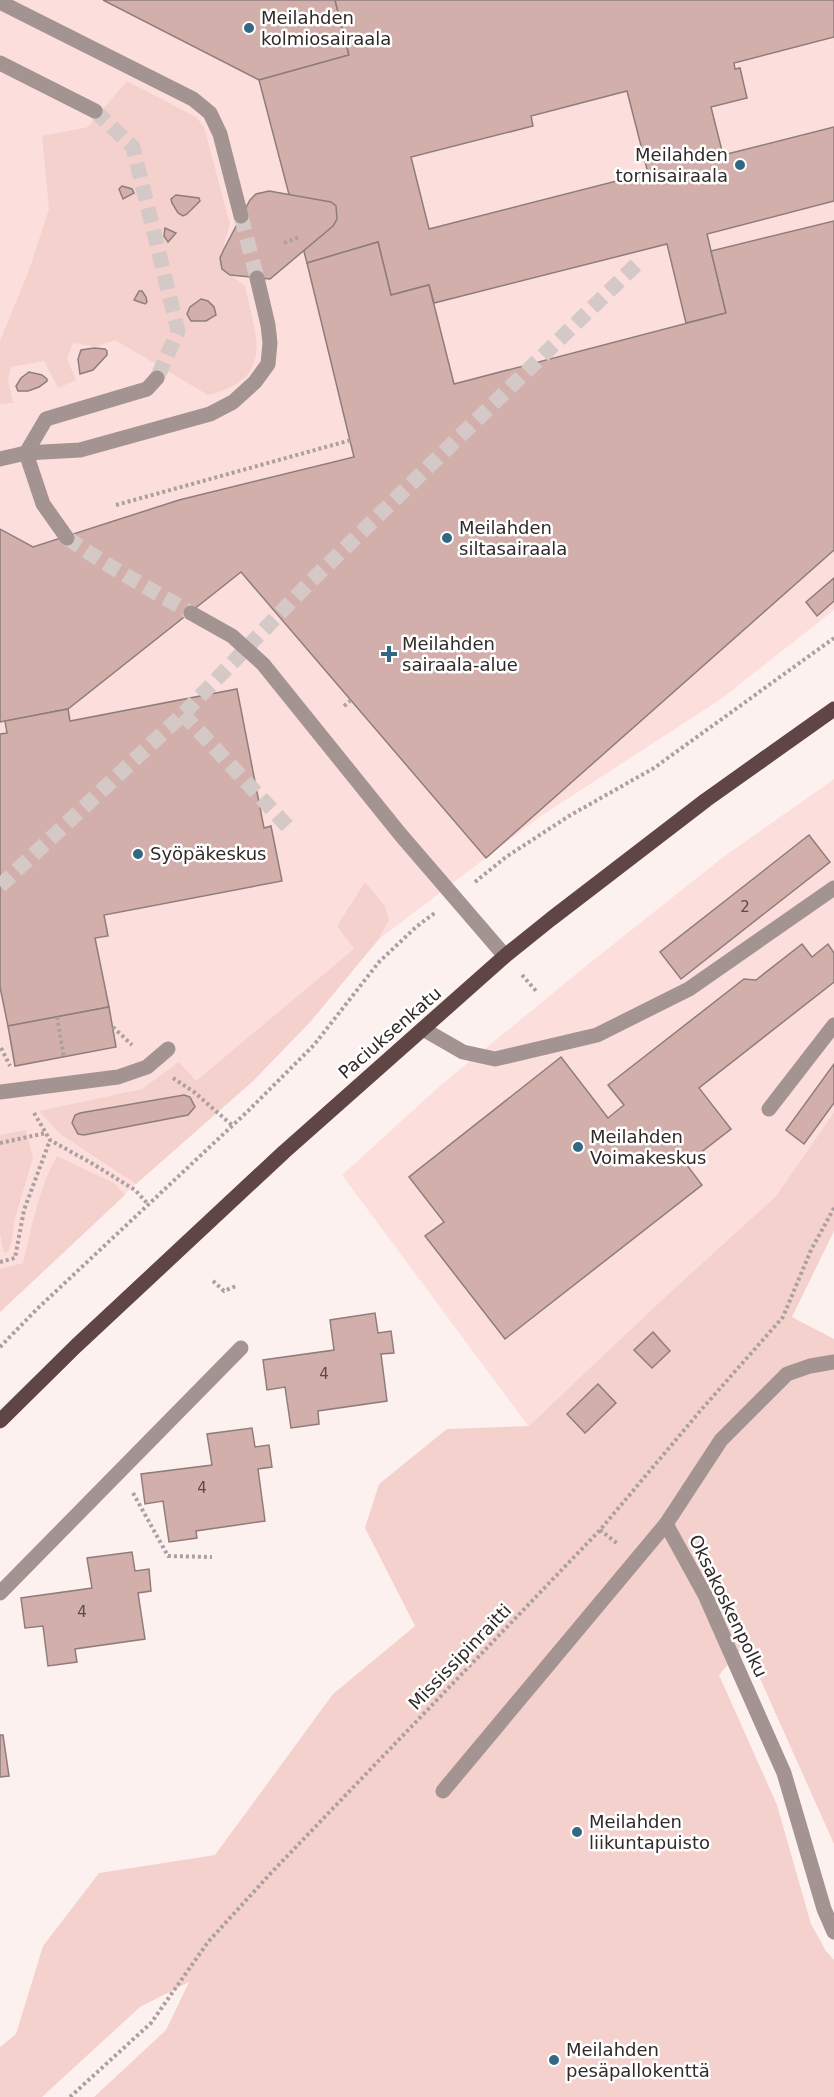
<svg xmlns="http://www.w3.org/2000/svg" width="834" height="2097" viewBox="0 0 834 2097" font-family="'DejaVu Sans',sans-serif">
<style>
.built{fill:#fcdfdc}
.green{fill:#f5d1cd}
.building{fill:#d3afab;stroke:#8f7d7b;stroke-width:1.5;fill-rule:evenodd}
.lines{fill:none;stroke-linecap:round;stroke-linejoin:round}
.minor-tunnel{stroke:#d4c9c7;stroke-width:15;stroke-dasharray:15 8;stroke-linecap:butt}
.path{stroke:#aba09f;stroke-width:4;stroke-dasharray:3 3;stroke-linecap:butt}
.minor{stroke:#a39391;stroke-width:15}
.major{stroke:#5f4543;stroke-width:15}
.poi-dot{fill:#336783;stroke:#fff;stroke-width:2}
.labels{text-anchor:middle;stroke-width:5;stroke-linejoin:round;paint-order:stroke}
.number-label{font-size:15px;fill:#5a4a49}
.poi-label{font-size:18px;fill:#312928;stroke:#fff;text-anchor:start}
.street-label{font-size:18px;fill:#312928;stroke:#fff}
</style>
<rect width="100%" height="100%" fill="#fdf1ef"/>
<!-- built -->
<g class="built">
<polygon points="0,0 834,0 834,610 721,699 541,816 378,940 311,1021 253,1081 136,1184 0,1312"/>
<polygon points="834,779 834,1112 776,1196 666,1296 529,1427 342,1175 442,1084 591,962 722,858"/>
</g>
<!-- green -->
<g class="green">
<path d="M127,81l69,36 8,10 26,97 -10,34 2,10 23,18c11,52 31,92 -37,109l-93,-55 -19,7 -23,-4 -6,16 9,21 -18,8 -14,-27 -33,6 -3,13 5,23 -13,1v-63l29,-71 20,-61 -7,-73 46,-9z"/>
<polygon points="365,882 385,906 389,920 378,940 311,1021 253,1081 136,1184 60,1134 39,1111 142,1089 179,1062 196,1081 354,949 337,926"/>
<polygon points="834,1112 834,1231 792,1317 834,1339 834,1844 745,1645 719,1675 777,1805 811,1924 826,1951 834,1960 834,2097 94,2097 166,2030 189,1982 140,2007 42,2097 0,2097 0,2047 16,2034 43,1946 99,1873 215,1855 333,1694 415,1626 365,1528 379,1484 447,1429 529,1426 666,1296 776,1196"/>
<polygon points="26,1130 33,1158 15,1218 11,1245 8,1252 4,1253 0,1234 0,1135"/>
<path d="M57,1156l57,27 11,12 -125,117v-43l23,-6c9,-37 15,-73 34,-107z"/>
</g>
<!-- building -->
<g class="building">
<polygon points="103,0 335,0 349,55 259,80"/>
<path d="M335,0h499v37l-100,26 1,6 5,-1 7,30 -36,9 12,48 111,-28v74l-127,33 19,79 -40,10 -19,-79 -233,59 -5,-18 -38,10 -13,-53 -71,21 -48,-183 90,-25zM627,91l21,82 -219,56 -18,-72 122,-31 -2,-10z"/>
<polygon points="122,186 132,189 134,193 123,199 119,189"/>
<polygon points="269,191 331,202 336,206 337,219 333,226 270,279 230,275 222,269 220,258 224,249 250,200 256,194"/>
<polygon points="176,195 199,198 200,201 187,214 183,216 178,213 172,203 171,199"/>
<polygon points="834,221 834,550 486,858 241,572 68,709 0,722 0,529 33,547 179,500 354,457 307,263 378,242 391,295 429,285 454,384 726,313 711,251"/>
<polygon points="165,228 176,233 168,242 164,236"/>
<polygon points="139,291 142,291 146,297 147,302 145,304 134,300"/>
<polygon points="201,299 208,301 214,307 216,315 206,321 191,321 187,314 190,307"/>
<polygon points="94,348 105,349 107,351 107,355 93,370 80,374 78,359 81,350"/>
<polygon points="29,372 42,375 47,379 47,381 39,387 28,391 18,391 16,386 21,378"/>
<polygon points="834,578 834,601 817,616 806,602"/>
<polygon points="237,689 264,828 271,826 282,881 104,915 108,936 95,938 109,1007 8,1026 0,987 0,734 7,733 5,721 68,709 70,721"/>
<polygon points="809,835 830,862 681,979 660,952"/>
<polygon points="802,944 812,957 828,944 834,953 834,982 699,1088 731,1129 686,1164 702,1185 505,1339 425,1236 444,1222 409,1177 561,1057 608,1118 624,1105 608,1085 744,979 756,980"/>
<polygon points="109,1007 116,1047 15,1066 8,1026"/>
<polygon points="834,1064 834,1103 804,1144 786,1130"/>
<polygon points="184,1095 190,1097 195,1107 188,1115 84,1135 78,1134 72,1123 75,1115 80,1113"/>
<polygon points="375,1313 378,1333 391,1331 394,1353 381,1354 387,1401 318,1411 319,1424 291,1428 285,1387 267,1390 263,1360 334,1350 330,1320"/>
<polygon points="653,1332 670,1351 652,1368 634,1350"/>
<polygon points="598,1384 616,1403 585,1433 567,1414"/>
<polygon points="252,1428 255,1447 269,1445 272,1467 258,1469 265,1521 196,1531 197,1538 169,1542 163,1501 145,1504 141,1474 212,1465 207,1434"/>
<polygon points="132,1552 135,1571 149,1569 151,1591 138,1593 145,1639 75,1649 77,1662 48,1666 43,1626 25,1628 21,1598 92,1588 87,1558"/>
<polygon points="0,1735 3,1735 9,1776 0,1777"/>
</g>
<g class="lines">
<!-- minor-tunnel -->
<g class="minor-tunnel">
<polyline points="95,111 133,147 178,331 157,378"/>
<polyline points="241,216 257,278"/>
<polyline points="67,538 103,562 191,613"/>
<polyline points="183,714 289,828"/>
<polyline points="0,886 183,714 310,582 639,262"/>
</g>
<!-- path -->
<g class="path">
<polyline points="284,243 300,237"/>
<polyline points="116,505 351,440"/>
<polyline points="344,706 350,701"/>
<polyline points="475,882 506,857 569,816 654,768 834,638"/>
<polyline points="522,975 537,992"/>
<polyline points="57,1017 64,1058"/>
<polyline points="113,1027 132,1045"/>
<polyline points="1,1048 10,1066"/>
<polyline points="173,1078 194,1092 233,1126"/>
<polyline points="34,1113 50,1140 93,1164 135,1190 148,1204"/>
<polyline points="0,1143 46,1133"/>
<polyline points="0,1262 15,1258 24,1210 50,1140"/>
<polyline points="213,1281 224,1291 236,1286"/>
<polyline points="0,1347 37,1309 248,1111 314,1045 379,962 416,927 436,912"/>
<polyline points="133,1493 168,1556 212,1557"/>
<polyline points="600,1530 618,1544"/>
<polyline points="70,2097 151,2023 208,1942 270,1874 600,1530 701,1410 783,1317 811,1250 834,1208"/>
</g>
<!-- minor -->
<g class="minor">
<polyline points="0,2 193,99 210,113 220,134 241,216"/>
<polyline points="0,63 95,111"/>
<polyline points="0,459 26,453 80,450 210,414 233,402 255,382 268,364 270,343 268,325 257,278"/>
<polyline points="67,538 43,504 26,453 46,419 147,389 157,378"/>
<polyline points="191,613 232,636 263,664 400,834 505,956"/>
<polyline points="423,1029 463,1052 495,1059 597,1035 689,989 834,888"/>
<polyline points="0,1092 118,1077 147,1067 168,1049"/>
<polyline points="769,1109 834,1025"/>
<polyline points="666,1524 705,1595 784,1773 824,1909 834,1932"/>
<polyline points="0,1593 241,1348"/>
<polyline points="443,1791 666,1524 721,1440 787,1374 810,1366 834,1362"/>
</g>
<!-- major -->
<polyline class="major" points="0,1421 76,1346 284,1152 505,956 551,919 706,800 834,709"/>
</g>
<!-- markers -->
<g class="poi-dot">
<circle cx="249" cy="28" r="6"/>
<circle cx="740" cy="165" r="6"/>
<circle cx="447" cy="538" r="6"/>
<path d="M386 645h6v6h6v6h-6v6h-6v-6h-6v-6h6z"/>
<circle cx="138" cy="854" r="6"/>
<circle cx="578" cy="1147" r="6"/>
<circle cx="577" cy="1832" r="6"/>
<circle cx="554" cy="2060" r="6"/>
</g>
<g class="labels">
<!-- number labels -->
<g class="number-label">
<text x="745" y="912">2</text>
<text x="324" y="1379">4</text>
<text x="202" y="1493">4</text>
<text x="82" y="1617">4</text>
</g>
<!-- poi labels -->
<g class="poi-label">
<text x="261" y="24">Meilahden<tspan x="261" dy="21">kolmiosairaala</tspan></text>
<text x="728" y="161" text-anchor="end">Meilahden<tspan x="728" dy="21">tornisairaala</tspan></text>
<text x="459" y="534">Meilahden<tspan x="459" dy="21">siltasairaala</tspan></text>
<text x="402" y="650">Meilahden<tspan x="402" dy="21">sairaala-alue</tspan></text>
<text x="150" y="860">Syöpäkeskus</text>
<text x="590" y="1143">Meilahden<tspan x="590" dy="21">Voimakeskus</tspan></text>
<text x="589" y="1828">Meilahden<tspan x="589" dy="21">liikuntapuisto</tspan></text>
<text x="566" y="2056">Meilahden<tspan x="566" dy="21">pesäpallokenttä</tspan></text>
</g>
<!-- street labels -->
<g class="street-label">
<text transform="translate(390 1033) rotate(-41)" y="6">Paciuksenkatu</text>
<text transform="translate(728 1606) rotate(64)" y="6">Oksakoskenpolku</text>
<text transform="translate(460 1657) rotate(-46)" y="6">Mississipinraitti</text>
</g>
</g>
</svg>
